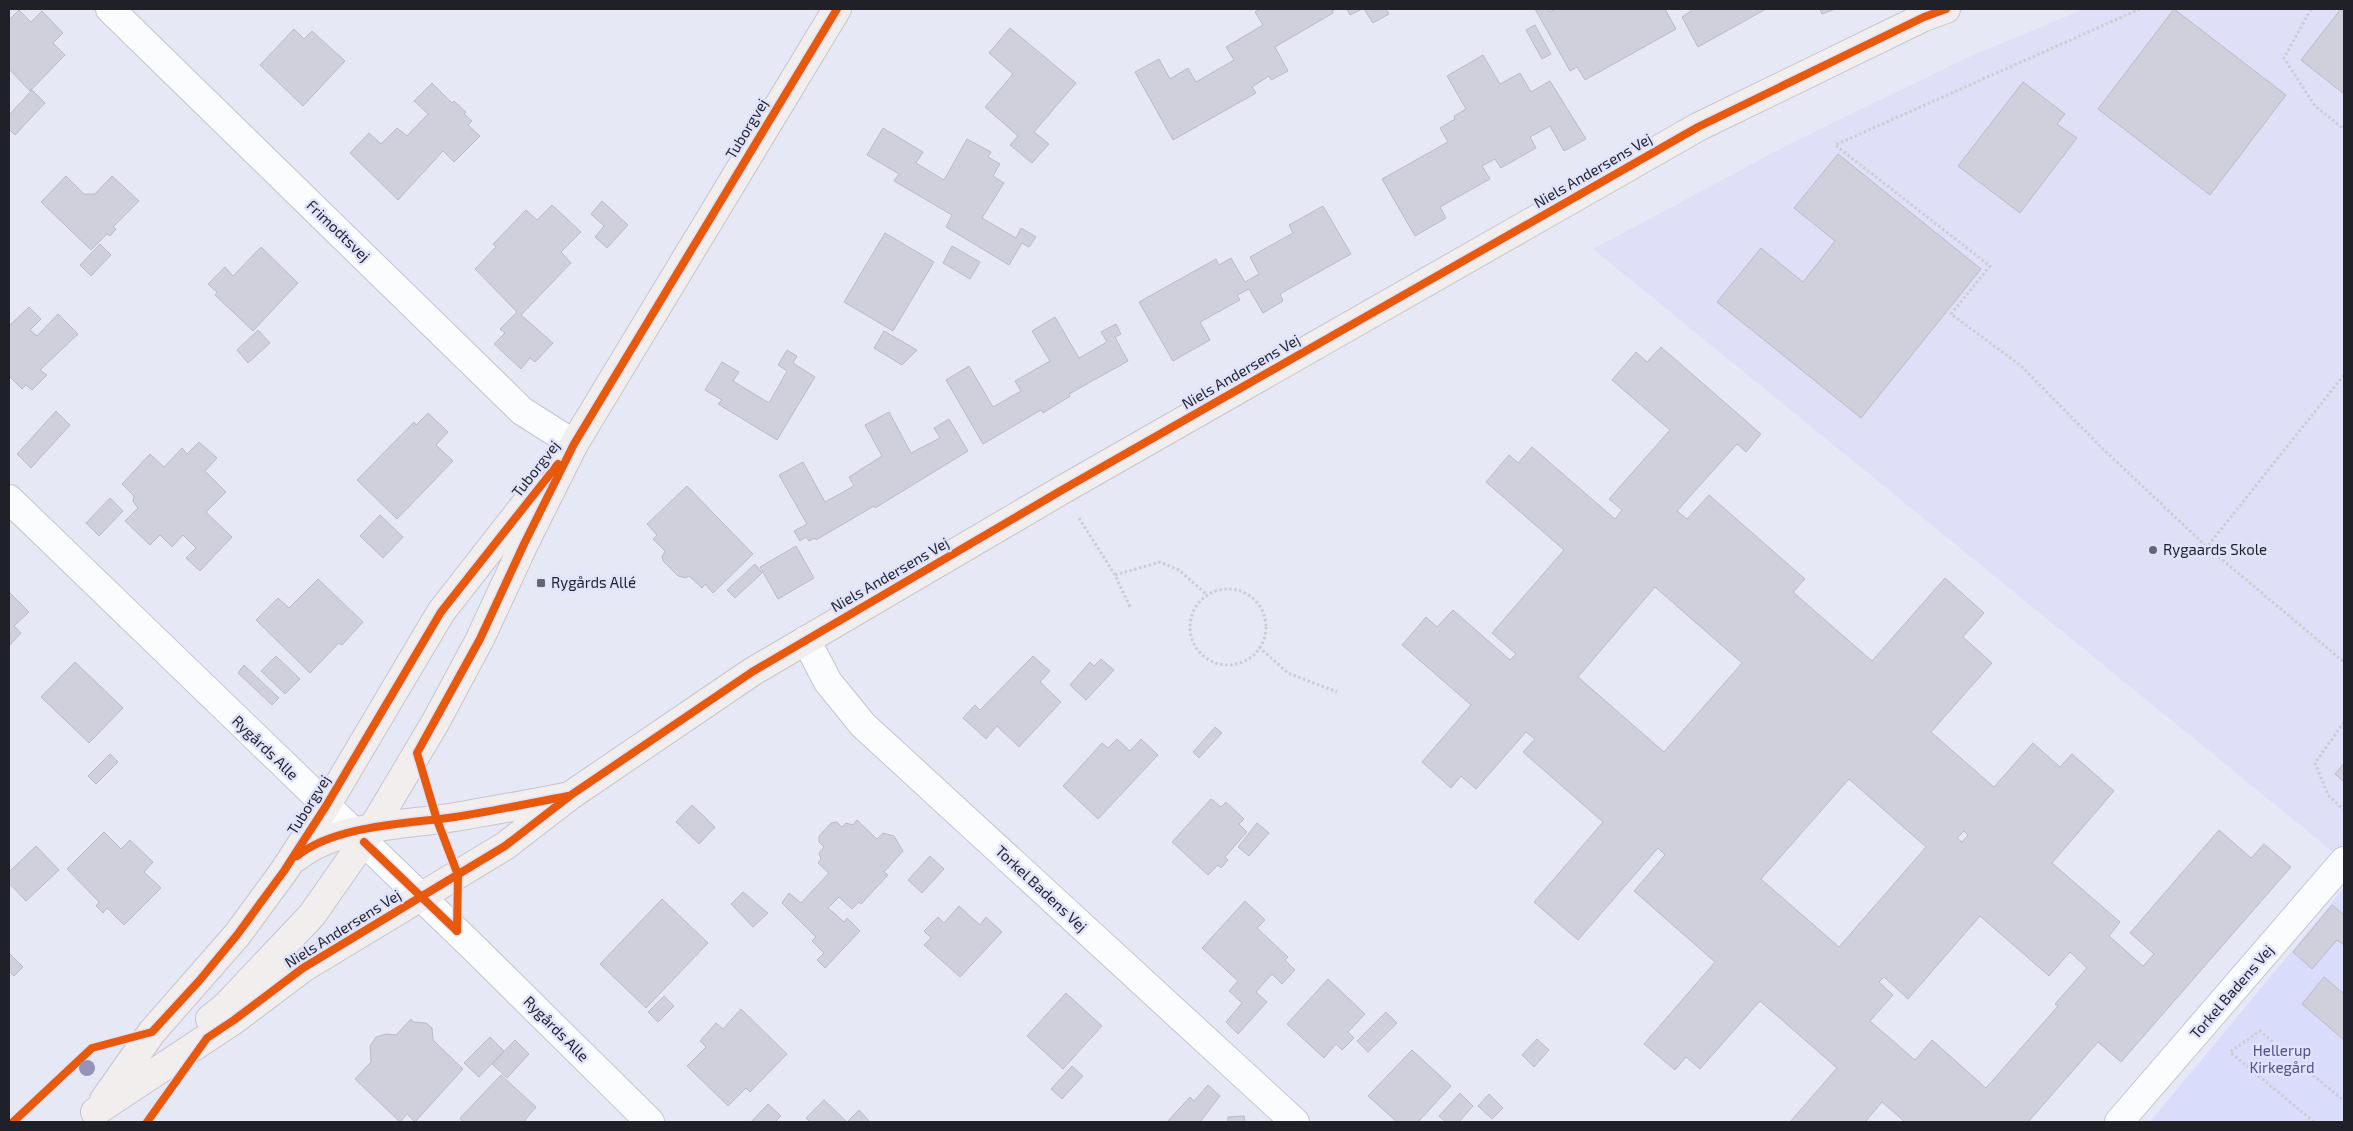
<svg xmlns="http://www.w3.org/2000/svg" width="2353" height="1131" viewBox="0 0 2353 1131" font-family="'Exo 2',sans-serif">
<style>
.built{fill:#dfe0f8}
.green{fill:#dadcfb}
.building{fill:#cfd0db;stroke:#babbc6;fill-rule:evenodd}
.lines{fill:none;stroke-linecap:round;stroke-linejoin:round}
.street-casing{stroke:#c4c5cf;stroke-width:30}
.secondary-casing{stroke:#c4c5cf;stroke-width:30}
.path{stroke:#cccdd1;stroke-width:3;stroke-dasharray:2.5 2.5;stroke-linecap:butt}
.street{stroke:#fbfcfe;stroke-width:28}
.secondary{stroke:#f1eeed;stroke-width:28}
.cycleway-casing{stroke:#e1e3fc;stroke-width:11}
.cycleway{stroke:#e8590c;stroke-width:8}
.tree{fill:#9494bb}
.poi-dot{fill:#656670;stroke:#e1e3fc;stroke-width:2}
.labels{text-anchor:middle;stroke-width:5;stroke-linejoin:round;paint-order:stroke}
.street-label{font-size:15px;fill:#1f2028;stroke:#e1e3fc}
.poi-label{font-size:15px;fill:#1f2028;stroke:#e1e3fc;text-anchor:start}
.park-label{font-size:15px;fill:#50508a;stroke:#e1e3fc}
</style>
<rect width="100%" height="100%" fill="#e7e8f6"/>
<!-- built -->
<polygon class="built" points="2084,9 2344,9 2344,861 1593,249 1793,142 1969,57"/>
<!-- green -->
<polygon class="green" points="2344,888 2344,1122 2150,1122"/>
<!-- building -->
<g class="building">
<polygon points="1260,9 1336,9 1332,11 1333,13 1275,47 1288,71 1271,80 1269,76 1252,87 1256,93 1173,140 1135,72 1159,59 1170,79 1188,68 1196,82 1234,60 1226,47 1263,25 1255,12"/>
<polygon points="1347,9 1362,9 1350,15"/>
<polygon points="1364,9 1386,9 1389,14 1373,23"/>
<polygon points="1535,9 1548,9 1550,12 1555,9 1665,9 1676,29 1585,80 1577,67 1570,71"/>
<polygon points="1694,9 1766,9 1698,47 1682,17"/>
<polygon points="1820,9 1835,9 1822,14"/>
<polygon points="2174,9 2286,95 2210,195 2098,109"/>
<polygon points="2341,9 2344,9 2344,94 2301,60"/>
<polygon points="19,10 31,22 42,11 63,33 53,43 65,55 30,91 9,69 9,20"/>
<polygon points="1535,25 1551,54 1542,59 1526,30"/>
<polygon points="1010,28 1076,83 1034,132 1049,144 1032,163 1010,145 1018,136 985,107 1013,74 989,53"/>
<polygon points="294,29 304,39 312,31 345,61 303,106 260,65"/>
<polygon points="1483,55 1500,84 1520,73 1531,92 1550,81 1586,139 1564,151 1550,126 1530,137 1536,148 1501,168 1495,159 1482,166 1490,179 1440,207 1446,218 1415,236 1382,179 1448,142 1440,128 1455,119 1454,116 1466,109 1447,76"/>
<polygon points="2023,82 2065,114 2057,124 2077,138 2020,213 1958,166"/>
<polygon points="432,83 452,103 454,101 466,112 464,114 472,121 468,125 480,136 454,162 443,151 398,200 350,153 369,133 381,144 397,128 407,136 428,114 414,101"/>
<polygon points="32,90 45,103 15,135 9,129 9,115"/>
<polygon points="883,128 923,152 916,163 944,180 967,139 991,152 988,157 1000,164 993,176 1004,183 982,218 1016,238 1021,228 1036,237 1029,247 1022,243 1009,265 946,227 952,215 894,181 899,174 867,155"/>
<polygon points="1838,154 1981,269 1861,418 1717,302 1761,248 1803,282 1835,241 1794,208"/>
<polygon points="66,176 84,194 95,194 112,176 139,201 113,227 116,229 110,236 107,234 91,250 41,202"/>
<polygon points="602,201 628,225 607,248 595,237 604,226 591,214"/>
<polygon points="552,205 581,232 561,252 571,263 521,315 553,343 535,362 530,358 521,369 494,344 505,333 500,329 517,312 475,269 496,247 493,244 526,210 537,220"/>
<polygon points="1323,206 1351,254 1280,294 1283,301 1263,313 1249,289 1237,295 1240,300 1200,322 1210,340 1173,361 1139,302 1216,259 1219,265 1231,258 1245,282 1259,274 1250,257 1293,233 1289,225"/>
<polygon points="885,233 934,262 893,331 844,302"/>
<polygon points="100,244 111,255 91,276 80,265"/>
<polygon points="952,246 980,262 970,279 943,263"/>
<polygon points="261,247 298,283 253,331 215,295 217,292 208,284 225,267 233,276"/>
<polygon points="29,307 41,319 30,330 37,336 58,314 78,334 40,370 47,375 32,390 26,385 22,389 9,376 9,326"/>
<polygon points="1055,317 1079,358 1107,342 1101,332 1116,324 1121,334 1115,337 1128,361 1069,394 1070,396 1043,413 1041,410 983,444 946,380 969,366 993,407 1021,391 1015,381 1050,361 1032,331"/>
<polygon points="258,330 270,343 248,363 237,350"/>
<polygon points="884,331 917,350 902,365 874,348"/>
<path d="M1661,347l100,87 -15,18 -9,-8 -60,67 10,8 22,-24 96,84 -12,13 79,69 73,-83 39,35 -21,24 29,26 -61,69 63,55 39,-44 27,24 12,-13 42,37 -62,72 68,59 -11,14 34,30 11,-12 -24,-21 89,-103 32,28 13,-14 27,23 -170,195 -23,-20 -69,79 1,1h-125l-23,-20 -17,20h-75l47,-54 -77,-67 -60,68 -14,-12 -11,13 -31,-26 71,-82 -81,-71 31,-36 -7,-7 -80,92 -44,-38 69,-80 -80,-70 12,-13 -9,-7 -50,57 -15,-13 -10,12 -29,-26 49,-57 -69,-60 24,-28 11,10 16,-17 57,50 6,-6 -24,-21 72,-83 -78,-68 23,-27 9,8 14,-16 83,72 7,-9 -13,-11 61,-69 -58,-50 24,-28 11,10zM1655,587l87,76 -78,89 -86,-75zM1849,779l77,68 -87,100 -78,-68zM1964,831l4,4 -6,7 -5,-4zM1980,916l69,60 21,-24 17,16 -32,36 3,2 -72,82 -54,-48 -17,20 -45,-39 23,-26 -14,-13 5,-5 24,22z"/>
<polygon points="787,350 797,356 793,363 815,377 777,440 718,404 722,400 705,390 722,362 739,372 733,381 769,403 787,371 778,365"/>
<polygon points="56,411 70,425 31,468 17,454"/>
<polygon points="889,412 911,453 940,438 934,428 949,419 968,451 875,508 874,506 816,540 815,538 809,541 806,537 800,541 794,531 807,524 779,475 803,462 825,502 854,486 849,477 882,456 865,425"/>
<polygon points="428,413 448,432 436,445 453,461 397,519 357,480 414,422 416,425"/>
<polygon points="199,442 217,458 205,471 226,492 206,512 232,537 200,571 186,558 196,548 183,535 172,547 160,535 150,545 125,521 138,508 133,501 134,496 122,484 150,454 164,467 182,448 187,454"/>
<polygon points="687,486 753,554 713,593 705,584 702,588 689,576 686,578 678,576 664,562 662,557 665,551 653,539 657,535 647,524"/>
<polygon points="110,498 123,511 99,536 86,523"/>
<polygon points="380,515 403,537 383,558 360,536"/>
<polygon points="796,546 814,578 778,599 760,567"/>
<polygon points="755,564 762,573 735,598 727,590"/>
<polygon points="318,579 363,622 342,645 339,643 310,673 256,620 278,598 289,608"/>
<polygon points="9,592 29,612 14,626 21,633 9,646"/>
<polygon points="276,656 300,679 285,694 261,671"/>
<polygon points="1033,656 1050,671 1040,682 1061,702 1019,747 997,726 986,739 963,718 975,705 980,710"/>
<polygon points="1101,659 1114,670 1086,700 1070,685 1090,662 1094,666"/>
<polygon points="75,662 123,708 89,743 41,697"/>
<polygon points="244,665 279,698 272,705 238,673"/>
<polygon points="1215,727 1222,733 1199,758 1193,752"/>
<polygon points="1117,739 1130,751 1141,739 1158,755 1098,819 1063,786 1102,743 1108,748"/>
<polygon points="110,754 118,762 96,784 88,776"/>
<polygon points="2344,763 2344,782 2335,774"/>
<polygon points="1211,799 1221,807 1226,802 1244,819 1239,824 1247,832 1225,857 1228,860 1221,868 1218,865 1208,875 1172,842"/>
<polygon points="692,805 715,827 699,844 676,822"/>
<polygon points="857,820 877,839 883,833 894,836 903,851 884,872 888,875 861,904 859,902 852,909 839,897 828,908 844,922 847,918 860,931 825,968 817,960 824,953 812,941 816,937 782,903 789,893 801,903 829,873 818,863 821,859 819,853 824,847 819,842 819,836 831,823 837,822 842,827 846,823 853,825"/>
<polygon points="1257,823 1269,833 1249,856 1238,847"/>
<polygon points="104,832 121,849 130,840 153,862 144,872 161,888 124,925 107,908 103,913 96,906 99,902 67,869"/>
<polygon points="36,846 59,870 26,901 9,883 9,872"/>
<polygon points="930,856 944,869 922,893 908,880"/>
<polygon points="743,892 768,913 753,927 731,904"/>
<polygon points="662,899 708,943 646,1008 600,964"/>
<polygon points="1245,901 1265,920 1257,928 1288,957 1285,960 1295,970 1282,984 1272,974 1256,992 1267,1002 1238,1034 1226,1022 1242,1003 1229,991 1238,981 1202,948"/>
<polygon points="2332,905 2344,915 2344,945 2337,940 2312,969 2293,952"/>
<polygon points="959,906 980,925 986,917 1002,932 960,977 924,945 931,938 924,931 938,917 944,923"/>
<polygon points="9,953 23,967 14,976 9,971"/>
<polygon points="2324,977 2344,994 2344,1040 2302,1004"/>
<polygon points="1328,979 1365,1014 1348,1032 1354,1038 1342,1050 1336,1044 1324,1058 1287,1024"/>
<polygon points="1066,993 1102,1026 1063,1069 1027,1036"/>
<polygon points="664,996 674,1006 658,1022 648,1012"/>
<polygon points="741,1009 787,1054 750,1092 746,1088 728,1106 687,1066 706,1047 700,1041 716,1023 723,1029"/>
<polygon points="1386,1012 1397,1023 1368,1052 1357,1041"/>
<polygon points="411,1019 413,1022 426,1023 432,1028 433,1040 463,1069 415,1122 407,1114 400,1122 355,1079 371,1062 370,1046 376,1037 386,1034 396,1035"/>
<polygon points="490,1037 504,1051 479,1077 464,1063"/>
<polygon points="1537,1039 1549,1050 1534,1067 1522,1055"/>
<polygon points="515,1040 529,1054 507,1078 492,1064"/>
<polygon points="1412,1050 1451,1086 1418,1122 1397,1122 1368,1096"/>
<polygon points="1072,1066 1083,1076 1062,1099 1051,1089"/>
<polygon points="501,1075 536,1107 525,1120 527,1122 463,1122 460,1118"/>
<polygon points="1208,1085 1220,1096 1200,1122 1167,1122 1190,1097 1194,1101"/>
<polygon points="1460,1093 1473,1106 1459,1122 1446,1122 1439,1116"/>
<polygon points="1489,1094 1503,1108 1492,1119 1478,1106"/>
<polygon points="824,1100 847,1122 859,1110 870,1122 810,1122 806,1118"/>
<polygon points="768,1104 781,1116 775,1122 751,1122"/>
<polygon points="1244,1116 1245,1122 1228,1122 1228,1117"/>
</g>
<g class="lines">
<!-- street casing -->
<g class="street-casing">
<g id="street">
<polyline points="110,9 522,411 574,444"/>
<polyline points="9,499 474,948 650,1122"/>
<polyline points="806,640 828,682 863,725 1295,1122"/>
<polyline points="2119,1122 2344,861"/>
</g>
</g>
<!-- secondary casing -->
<g class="secondary-casing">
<g id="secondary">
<path d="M297,857c39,-32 109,-32 158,-40 37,-6 73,-13 110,-20"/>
<polyline points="210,1019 225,1007 312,915 372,829 435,723 480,639 524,544 574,444 837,9"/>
<polyline points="104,1100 152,1032 237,935 284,871 326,806 441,612 538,488"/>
<polyline points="95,1112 234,1020 303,968 505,846 571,795 752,672 1062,490 1698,127 1924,17 1946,9"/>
</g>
</g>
<!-- path -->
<g class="path">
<polyline points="2140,9 1835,145 1990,266 1951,314 2020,365 2103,449 2207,547"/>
<polyline points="2311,9 2284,58 2315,106 2344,129"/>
<polyline points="2344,375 2207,547 2344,662"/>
<polyline points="1079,518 1115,575 1131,609"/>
<polyline points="1115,575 1160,562 1179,570 1206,594"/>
<circle cx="1228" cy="627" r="38"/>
<polyline points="1259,647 1288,673 1337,692"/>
<polyline points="2344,722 2315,763 2328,795 2344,810"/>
<polyline points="2314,1122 2230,1052 2260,1031 2344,1101"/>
</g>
<!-- street -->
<use href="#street" class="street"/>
<!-- secondary -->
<use href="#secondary" class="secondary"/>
<!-- cycleway casing -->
<g class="cycleway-casing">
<g id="cycleway">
<polyline points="364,842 457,931"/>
<path d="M297,856c39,-31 110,-32 158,-39 38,-6 76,-14 113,-21"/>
<polyline points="457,931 458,875 437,820 417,753 480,639 524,544 574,444 837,9"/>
<polyline points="13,1122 92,1048 152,1032 199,981 237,935 284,871 326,806 441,612 558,464"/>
<polyline points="147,1122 207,1038 234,1020 303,968 505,846 571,795 752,672 1062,490 1698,127 1924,17 1946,9"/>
</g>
</g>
<!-- cycleway -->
<use href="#cycleway" class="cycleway"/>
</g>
<!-- trees -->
<circle class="tree" cx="87" cy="1068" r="8"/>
<!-- markers -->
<g class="poi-dot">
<circle cx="2153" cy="550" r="5"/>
<rect x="536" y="578" width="10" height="10" rx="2.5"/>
</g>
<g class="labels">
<!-- street labels -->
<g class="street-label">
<text transform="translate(747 129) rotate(-59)" y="5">Tuborgvej</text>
<text transform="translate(1593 171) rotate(-30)" y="5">Niels Andersens Vej</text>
<text transform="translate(338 231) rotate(44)" y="5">Frimodtsvej</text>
<text transform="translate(1241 372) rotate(-30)" y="5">Niels Andersens Vej</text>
<text transform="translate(536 469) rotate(-52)" y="5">Tuborgvej</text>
<text transform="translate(890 575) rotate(-30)" y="5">Niels Andersens Vej</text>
<text transform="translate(265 748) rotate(44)" y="5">Rygårds Alle</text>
<text transform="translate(309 805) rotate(-58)" y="5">Tuborgvej</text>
<text transform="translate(1041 889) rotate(43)" y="5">Torkel Badens Vej</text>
<text transform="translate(343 929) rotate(-32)" y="5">Niels Andersens Vej</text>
<text transform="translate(2232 992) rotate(-49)" y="5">Torkel Badens Vej</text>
<text transform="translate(556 1029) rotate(45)" y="5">Rygårds Alle</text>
</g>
<!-- poi labels -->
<g class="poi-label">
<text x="2163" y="555">Rygaards Skole</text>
<text x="551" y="588">Rygårds Allé</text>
</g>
<!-- park labels -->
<g class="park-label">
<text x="2282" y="1056">Hellerup<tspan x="2282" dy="17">Kirkegård</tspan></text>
</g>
</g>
<!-- border -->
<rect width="2353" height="1131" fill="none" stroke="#1f2028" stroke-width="20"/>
</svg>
